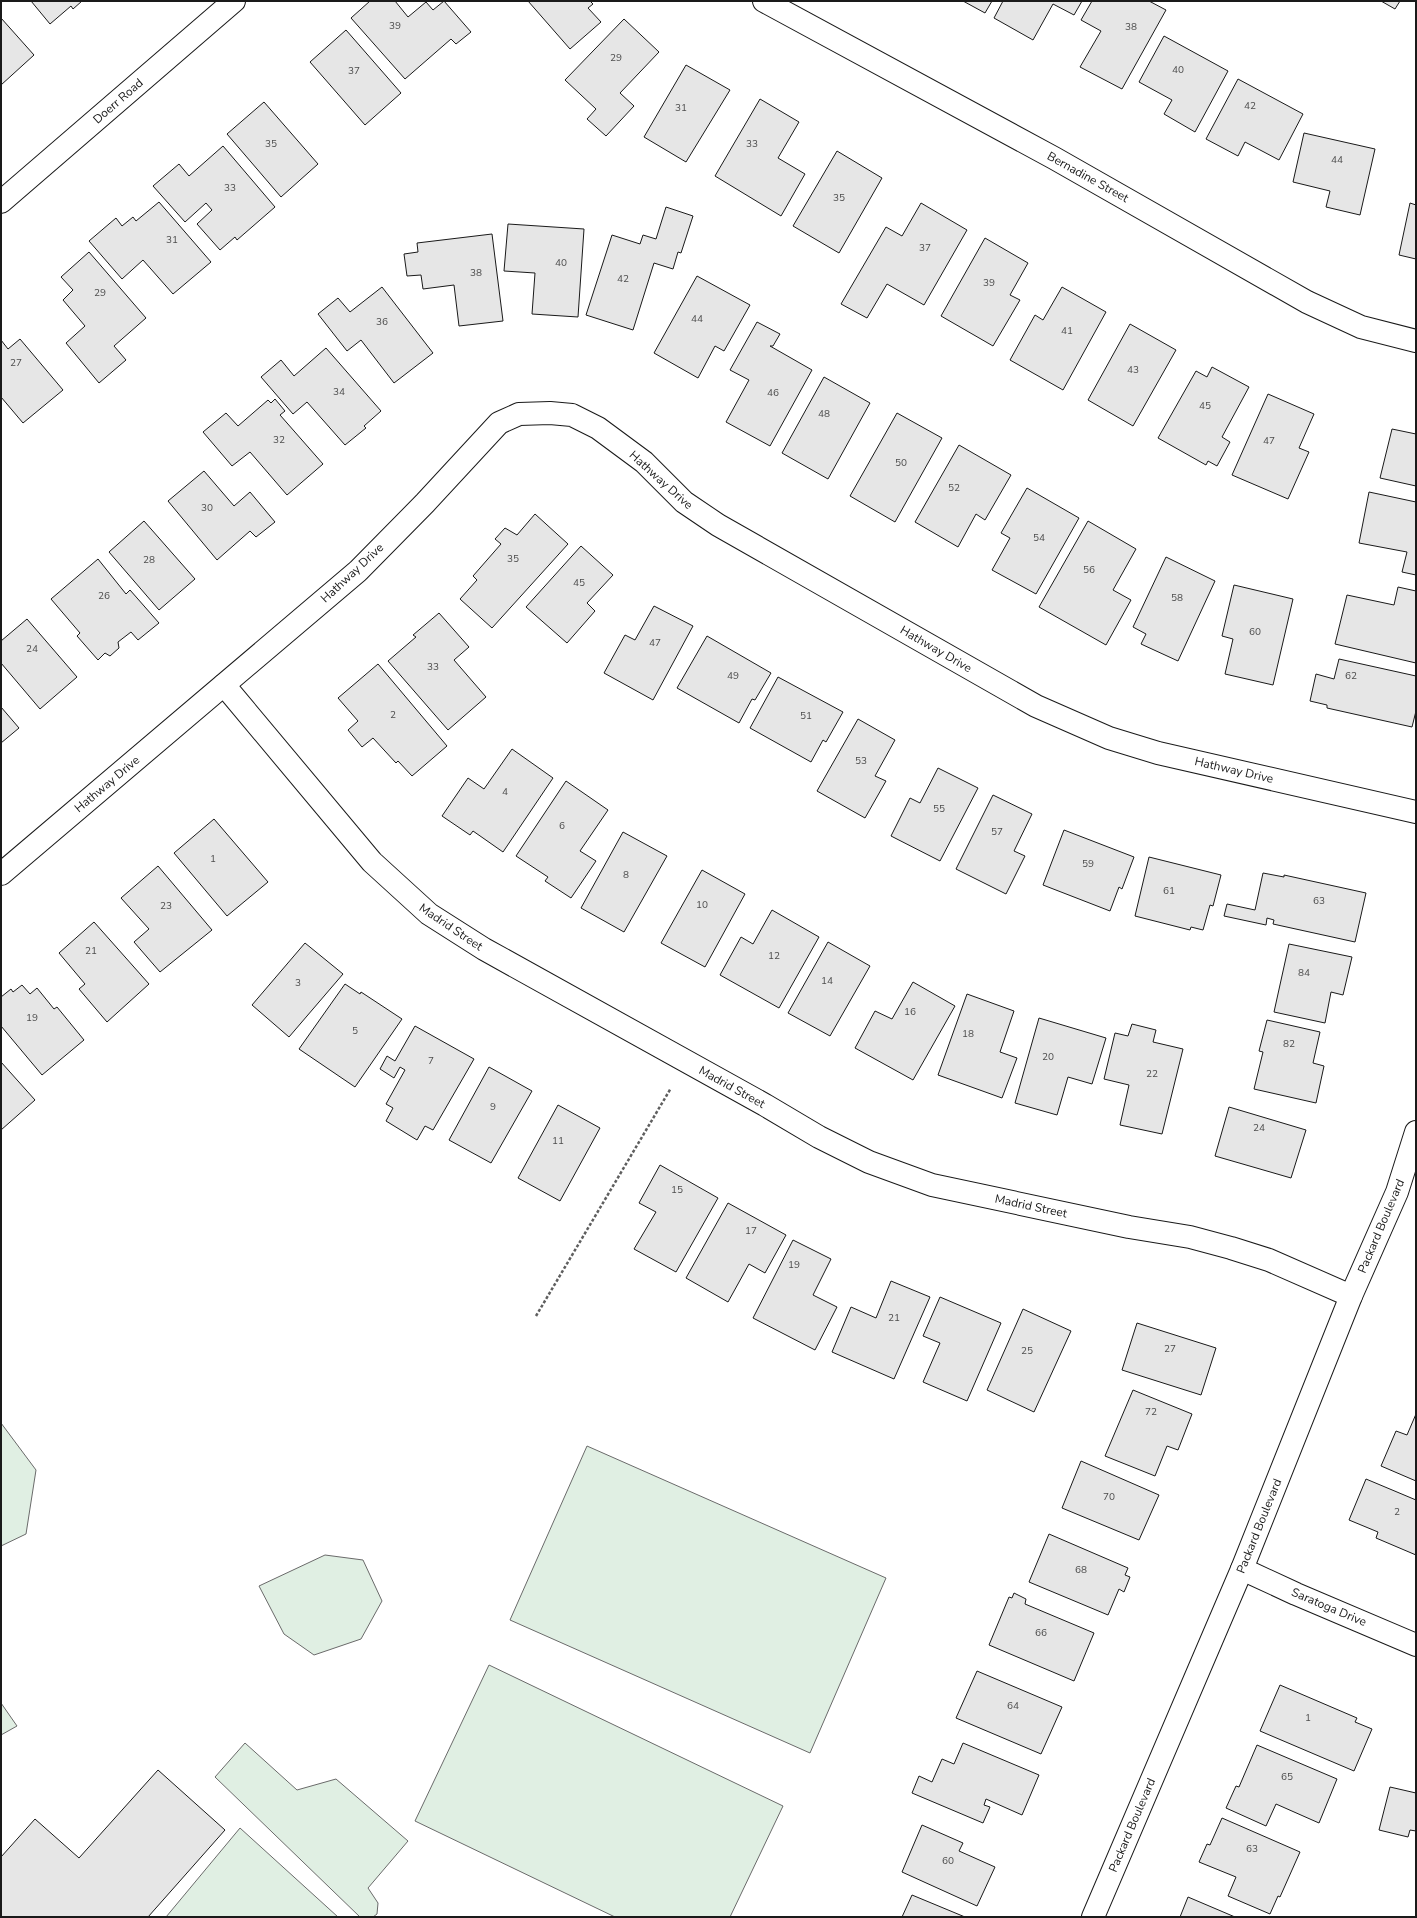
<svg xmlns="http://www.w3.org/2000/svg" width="1417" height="1918" viewBox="0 0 1417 1918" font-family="'Nunito Sans',sans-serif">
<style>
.green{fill:#e0efe3;stroke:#6a6a6a}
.building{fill:#e6e6e6;stroke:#1a1a1a}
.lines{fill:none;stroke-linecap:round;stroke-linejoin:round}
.minor-casing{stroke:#1a1a1a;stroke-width:24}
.path{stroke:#5f5f5f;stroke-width:2.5;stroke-dasharray:3 2;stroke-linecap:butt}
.minor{stroke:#fff;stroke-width:22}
.labels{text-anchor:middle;stroke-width:3;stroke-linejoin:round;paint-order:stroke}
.number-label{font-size:10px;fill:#4d4d4d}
.street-label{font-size:12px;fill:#1a1a1a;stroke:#fff}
</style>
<rect width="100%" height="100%" fill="#fff"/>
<!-- green -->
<g class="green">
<polygon points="1,1423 36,1470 26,1534 1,1546"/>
<polygon points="587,1446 886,1578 810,1753 510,1620"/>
<polygon points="325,1555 363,1560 382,1601 361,1639 314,1655 284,1634 259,1586"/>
<polygon points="489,1665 783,1806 730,1917 615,1917 415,1821"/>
<polygon points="1,1703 17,1726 1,1735"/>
<polygon points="245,1743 297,1790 336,1779 408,1841 368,1888 378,1903 377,1914 373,1917 360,1917 215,1777"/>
<polygon points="240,1828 338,1917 166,1917"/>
</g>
<!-- building -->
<g class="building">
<polygon points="31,1 82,1 73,9 71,6 50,24"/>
<polygon points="370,1 395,1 408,17 426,2 433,10 444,1 471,32 456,44 451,39 405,79 351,18"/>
<polygon points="528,1 590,1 593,4 588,8 601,22 570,49"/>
<polygon points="963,1 992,1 985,13"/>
<polygon points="1003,1 1082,1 1074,15 1053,4 1033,40 994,18"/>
<polygon points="1092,1 1149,1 1166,10 1122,89 1080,67 1101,31 1081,20"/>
<polygon points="1381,1 1400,1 1395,9"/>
<polygon points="1,18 34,55 1,85"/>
<polygon points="624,19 659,52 620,93 634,106 606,136 587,119 596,109 565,80"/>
<polygon points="346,30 401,93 365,125 310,62"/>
<polygon points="1164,36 1228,71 1195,132 1164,114 1172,100 1139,82"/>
<polygon points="686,65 730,90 686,162 644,137"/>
<polygon points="1238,79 1303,114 1279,160 1245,142 1238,156 1206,139"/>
<polygon points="760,99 799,122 778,158 805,174 781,216 715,176"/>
<polygon points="264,102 318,164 281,197 227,134"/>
<polygon points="1304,133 1375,149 1360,215 1326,207 1330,191 1293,182"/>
<polygon points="223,146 275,207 237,240 235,237 220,250 197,224 212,210 206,203 185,222 153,186 179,164 189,176"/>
<polygon points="837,151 882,178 839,253 793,226"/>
<polygon points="159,202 211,262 173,294 143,260 122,279 89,241 116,218 122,226 133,217 136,221"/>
<polygon points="921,203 967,230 924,305 887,284 867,318 841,304 886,227 902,236"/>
<polygon points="1410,203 1416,205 1416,259 1399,255"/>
<polygon points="666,207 693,216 681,253 678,252 673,269 654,263 633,330 586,315 612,235 640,244 643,235 656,239"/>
<polygon points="508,224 584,229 578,317 532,314 535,273 504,271"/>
<polygon points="492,234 503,321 459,326 454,285 423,289 421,275 407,276 404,254 418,252 417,243"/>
<polygon points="985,238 1028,263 1010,295 1020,300 993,346 941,316"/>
<polygon points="89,252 146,318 114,346 126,360 99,383 66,343 85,326 63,300 73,290 61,277"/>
<polygon points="697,276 750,305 724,351 715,346 698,378 654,353"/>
<polygon points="382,287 433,353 394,383 361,340 347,351 318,314 338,298 350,312"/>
<polygon points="1062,287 1106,312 1063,390 1010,360 1035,315 1043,320"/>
<polygon points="757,322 780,334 773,346 770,346 812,370 770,446 726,422 749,380 730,370"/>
<polygon points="1130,324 1176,350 1133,426 1088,400"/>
<polygon points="20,339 63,390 23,423 1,397 1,340 8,349"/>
<polygon points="326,348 381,411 364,426 366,428 345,445 307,402 293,414 261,377 281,360 294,376"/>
<polygon points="1212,367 1249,387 1222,437 1230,442 1217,466 1208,461 1206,465 1158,438 1196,371 1207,377"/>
<polygon points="824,377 870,403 828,479 782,453"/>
<polygon points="1268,394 1314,414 1299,448 1309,452 1288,499 1232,475"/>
<polygon points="275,399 285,411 280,415 323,464 287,495 250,452 232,466 203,432 226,413 238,426 268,400 271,403"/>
<polygon points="897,413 942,438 895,522 850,496"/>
<polygon points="1392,429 1416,434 1416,486 1380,478"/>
<polygon points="959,445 1011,475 985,520 976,514 958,547 915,522"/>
<polygon points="204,471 234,506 250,492 275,522 256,537 250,531 217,560 168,501"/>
<polygon points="1027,488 1079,518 1036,594 992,570 1010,538 1001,533"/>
<polygon points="1369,492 1416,502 1416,575 1402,572 1407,552 1359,543"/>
<polygon points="535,514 568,544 492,628 460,599 477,580 473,576 501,544 495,539 505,528 517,535"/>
<polygon points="144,521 195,579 159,610 109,552"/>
<polygon points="1088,521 1136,549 1113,590 1131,600 1106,645 1039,607"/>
<polygon points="581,546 613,575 587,603 595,611 567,643 526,607"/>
<polygon points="1166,557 1215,581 1178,661 1141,644 1146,634 1133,627"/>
<polygon points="98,559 126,594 130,590 159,623 138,640 131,632 118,642 119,648 110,656 105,653 98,660 77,636 80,633 51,599"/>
<polygon points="1234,585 1293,599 1273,685 1225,674 1233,639 1222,636"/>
<polygon points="1398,587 1416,591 1416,663 1335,644 1347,595 1394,605"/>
<polygon points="654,606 693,626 653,700 604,673 625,635 635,640"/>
<polygon points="439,613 469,647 454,660 486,697 448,730 388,661 416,637 413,635"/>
<polygon points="27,619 77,677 40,709 1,663 1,641"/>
<polygon points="707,636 771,673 755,700 752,699 739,723 677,688"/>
<polygon points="1339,659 1416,676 1416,711 1412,727 1327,708 1327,705 1310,701 1316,674 1334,679"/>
<polygon points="378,664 447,746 412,776 398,761 396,763 373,738 362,747 348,730 358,721 338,698"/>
<polygon points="778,677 843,712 826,742 823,740 811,762 750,728"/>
<polygon points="1,707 19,728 1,743"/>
<polygon points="858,719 895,740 875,776 886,781 865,818 817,791"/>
<polygon points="512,749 553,778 503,852 473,831 470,835 442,816 468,778 484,789"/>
<polygon points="938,768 978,788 940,861 891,836 910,798 920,803"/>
<polygon points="566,781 608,810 580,851 596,861 571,898 545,881 548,877 516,856"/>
<polygon points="993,795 1032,814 1014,851 1025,856 1006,894 956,869"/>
<polygon points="214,819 268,882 227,916 174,853"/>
<polygon points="1064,830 1134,857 1122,889 1119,887 1110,911 1043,885"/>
<polygon points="623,832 667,856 624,932 581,908"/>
<polygon points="1149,857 1221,875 1213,906 1210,905 1203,930 1191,927 1190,930 1135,916"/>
<polygon points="158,866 212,930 160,972 134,942 149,929 121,898"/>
<polygon points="702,870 745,894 705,967 661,943"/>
<polygon points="1263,873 1284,877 1284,875 1366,893 1355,942 1273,924 1274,920 1267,918 1266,925 1224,916 1227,904 1255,910"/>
<polygon points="772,910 819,937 779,1008 720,975 741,937 753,944"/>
<polygon points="94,922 149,984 107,1022 79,989 85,984 59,953"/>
<polygon points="828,942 870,966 830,1036 788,1013"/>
<polygon points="305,943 343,974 289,1037 252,1005"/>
<polygon points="1289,944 1352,957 1343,995 1331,992 1325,1023 1274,1012"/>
<polygon points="913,982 955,1006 913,1080 855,1048 875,1011 892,1019"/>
<polygon points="345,984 360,994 361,992 402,1019 355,1087 299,1049"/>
<polygon points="22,985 30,994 37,988 54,1009 57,1007 84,1040 42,1075 1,1026 1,997 11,989 13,992"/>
<polygon points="967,994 1014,1011 1000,1052 1017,1058 1002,1098 938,1075"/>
<polygon points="1039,1018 1106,1038 1092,1084 1068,1077 1057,1115 1015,1103"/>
<polygon points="1267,1020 1320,1032 1313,1063 1324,1066 1316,1103 1254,1089 1263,1052 1259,1051"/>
<polygon points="1132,1024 1156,1030 1153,1042 1183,1049 1162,1134 1120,1125 1129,1085 1104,1079 1115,1033 1128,1036"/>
<polygon points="415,1026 474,1059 433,1130 425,1126 417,1140 386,1121 393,1108 386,1104 405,1070 400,1067 394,1078 380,1069 387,1056 395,1061"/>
<polygon points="1,1062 35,1100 1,1130"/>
<polygon points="489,1067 532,1091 491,1163 449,1140"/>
<polygon points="558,1105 600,1128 560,1201 518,1178"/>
<polygon points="1229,1107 1306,1130 1291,1178 1215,1156"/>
<polygon points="660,1165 718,1198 676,1272 634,1249 656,1212 639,1203"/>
<polygon points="728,1203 786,1235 765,1273 749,1264 728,1302 686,1278"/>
<polygon points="793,1240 831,1259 813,1295 837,1307 815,1350 753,1318"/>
<polygon points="891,1281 930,1297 894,1379 832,1352 851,1307 876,1318"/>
<polygon points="940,1297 1001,1323 967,1401 923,1382 940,1343 923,1336"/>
<polygon points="1023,1309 1071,1331 1034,1412 987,1390"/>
<polygon points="1137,1323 1216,1348 1201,1395 1122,1370"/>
<polygon points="1133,1390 1192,1414 1178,1450 1167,1446 1155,1476 1105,1456"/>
<polygon points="1416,1414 1416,1481 1381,1466 1396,1431 1407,1435"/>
<polygon points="1081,1461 1159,1495 1139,1540 1062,1508"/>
<polygon points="1366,1479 1416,1500 1416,1555 1376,1538 1378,1532 1349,1520"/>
<polygon points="1049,1534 1128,1568 1125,1575 1130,1577 1124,1592 1119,1589 1108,1615 1029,1582"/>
<polygon points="1014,1593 1026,1599 1025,1604 1094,1633 1074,1681 989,1645 1009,1597 1012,1598"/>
<polygon points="977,1671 1062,1707 1041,1754 956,1718"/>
<polygon points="1280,1685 1357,1718 1355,1722 1372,1729 1354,1771 1260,1731"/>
<polygon points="963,1743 1039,1775 1022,1815 986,1799 984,1805 990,1807 983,1823 912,1793 919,1776 932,1782 942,1759 954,1764"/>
<polygon points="1257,1745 1337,1779 1319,1823 1276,1804 1266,1826 1226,1808 1236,1786 1239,1787"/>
<polygon points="158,1770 225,1830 148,1917 1,1917 1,1857 35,1819 79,1858"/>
<polygon points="1390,1787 1416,1793 1416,1831 1410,1830 1408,1837 1379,1830"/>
<polygon points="1222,1818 1300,1852 1280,1897 1278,1896 1270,1914 1228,1896 1236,1877 1199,1862 1207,1844 1210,1845"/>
<polygon points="922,1825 963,1843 959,1851 995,1867 977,1906 902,1872"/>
<polygon points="912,1895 965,1917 902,1917"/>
<polygon points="1188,1897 1235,1917 1180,1917"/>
</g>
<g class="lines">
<!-- minor casing -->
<g class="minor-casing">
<g id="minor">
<polyline points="764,1 1054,158 1307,302 1361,327 1416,341"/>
<polyline points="1,202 234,1"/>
<polyline points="224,685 372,862 429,914 484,949 765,1105 819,1137 869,1162 932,1185 1129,1227 1190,1237 1231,1248 1269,1260 1351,1296"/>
<polyline points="1,874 358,571 425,503 499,423 519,414 550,413 572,415 598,428 644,462 684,502 718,525 1036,706 1109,738 1158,753 1416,812"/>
<polyline points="1242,1569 1296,1594 1416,1645"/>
<polyline points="1093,1917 1242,1569 1351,1296 1397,1192 1416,1132"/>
</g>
</g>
<!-- path -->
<polyline class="path" points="536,1316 671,1088"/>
<!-- minor -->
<use href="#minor" class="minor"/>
</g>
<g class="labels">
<!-- number labels -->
<g class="number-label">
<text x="395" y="29">39</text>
<text x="1131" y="30">38</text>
<text x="616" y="61">29</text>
<text x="1178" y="73">40</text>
<text x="354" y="74">37</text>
<text x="1250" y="109">42</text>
<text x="681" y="111">31</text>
<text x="271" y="147">35</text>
<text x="752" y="147">33</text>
<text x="1337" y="163">44</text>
<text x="230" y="191">33</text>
<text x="839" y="201">35</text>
<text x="172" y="243">31</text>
<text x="925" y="251">37</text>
<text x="561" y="266">40</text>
<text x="476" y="276">38</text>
<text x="623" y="282">42</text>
<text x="989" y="286">39</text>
<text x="100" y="296">29</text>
<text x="697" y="322">44</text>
<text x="382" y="325">36</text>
<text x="1067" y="334">41</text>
<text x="16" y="366">27</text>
<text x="1133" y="373">43</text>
<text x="339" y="395">34</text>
<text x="773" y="396">46</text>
<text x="1205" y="409">45</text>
<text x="824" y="417">48</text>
<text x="279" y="443">32</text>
<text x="1269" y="444">47</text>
<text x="901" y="466">50</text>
<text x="954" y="491">52</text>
<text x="207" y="511">30</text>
<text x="1039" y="541">54</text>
<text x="513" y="562">35</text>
<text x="149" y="563">28</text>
<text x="1089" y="573">56</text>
<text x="579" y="586">45</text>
<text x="104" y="599">26</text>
<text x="1177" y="601">58</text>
<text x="1255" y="635">60</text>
<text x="655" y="646">47</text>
<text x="32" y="652">24</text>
<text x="433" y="670">33</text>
<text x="733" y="679">49</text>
<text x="1351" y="679">62</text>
<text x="393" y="718">2</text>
<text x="806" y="719">51</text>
<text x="861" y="764">53</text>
<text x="505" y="795">4</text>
<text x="939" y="812">55</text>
<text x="562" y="829">6</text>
<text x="997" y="835">57</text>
<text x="213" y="862">1</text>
<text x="1088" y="867">59</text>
<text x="626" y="878">8</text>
<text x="1169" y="894">61</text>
<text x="1319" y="904">63</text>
<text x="702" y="908">10</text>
<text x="166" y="909">23</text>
<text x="91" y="954">21</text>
<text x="774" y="959">12</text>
<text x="1304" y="976">84</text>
<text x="827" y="984">14</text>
<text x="298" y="986">3</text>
<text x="910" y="1015">16</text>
<text x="32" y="1021">19</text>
<text x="355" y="1034">5</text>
<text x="968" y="1037">18</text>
<text x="1289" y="1047">82</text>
<text x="1048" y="1060">20</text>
<text x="431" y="1064">7</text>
<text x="1152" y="1077">22</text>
<text x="493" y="1110">9</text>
<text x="1259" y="1131">24</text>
<text x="558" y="1144">11</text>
<text x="677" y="1193">15</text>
<text x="751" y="1234">17</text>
<text x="794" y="1268">19</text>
<text x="894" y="1321">21</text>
<text x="1170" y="1352">27</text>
<text x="1027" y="1354">25</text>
<text x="1151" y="1415">72</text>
<text x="1109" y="1500">70</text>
<text x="1397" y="1515">2</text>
<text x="1081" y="1573">68</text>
<text x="1041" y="1636">66</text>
<text x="1013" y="1709">64</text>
<text x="1308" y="1721">1</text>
<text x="1287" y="1780">65</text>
<text x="1252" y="1852">63</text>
<text x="948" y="1864">60</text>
</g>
<!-- street labels -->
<g class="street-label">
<text transform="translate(118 101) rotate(-41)" y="4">Doerr Road</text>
<text transform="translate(1088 177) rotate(29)" y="4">Bernadine Street</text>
<text transform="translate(661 480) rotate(42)" y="4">Hathway Drive</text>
<text transform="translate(352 573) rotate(-43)" y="4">Hathway Drive</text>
<text transform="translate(936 649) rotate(30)" y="4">Hathway Drive</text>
<text transform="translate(1234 770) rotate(13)" y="4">Hathway Drive</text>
<text transform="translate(107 784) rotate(-40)" y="4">Hathway Drive</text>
<text transform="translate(451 927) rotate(34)" y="4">Madrid Street</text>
<text transform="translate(732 1087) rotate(29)" y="4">Madrid Street</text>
<text transform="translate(1031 1206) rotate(12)" y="4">Madrid Street</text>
<text transform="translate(1381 1226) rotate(-67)" y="4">Packard Boulevard</text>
<text transform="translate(1259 1526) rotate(-68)" y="4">Packard Boulevard</text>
<text transform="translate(1329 1607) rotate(23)" y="4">Saratoga Drive</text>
<text transform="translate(1132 1825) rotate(-67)" y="4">Packard Boulevard</text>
</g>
</g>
<!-- border -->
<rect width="1417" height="1918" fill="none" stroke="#1a1a1a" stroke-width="4"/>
</svg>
